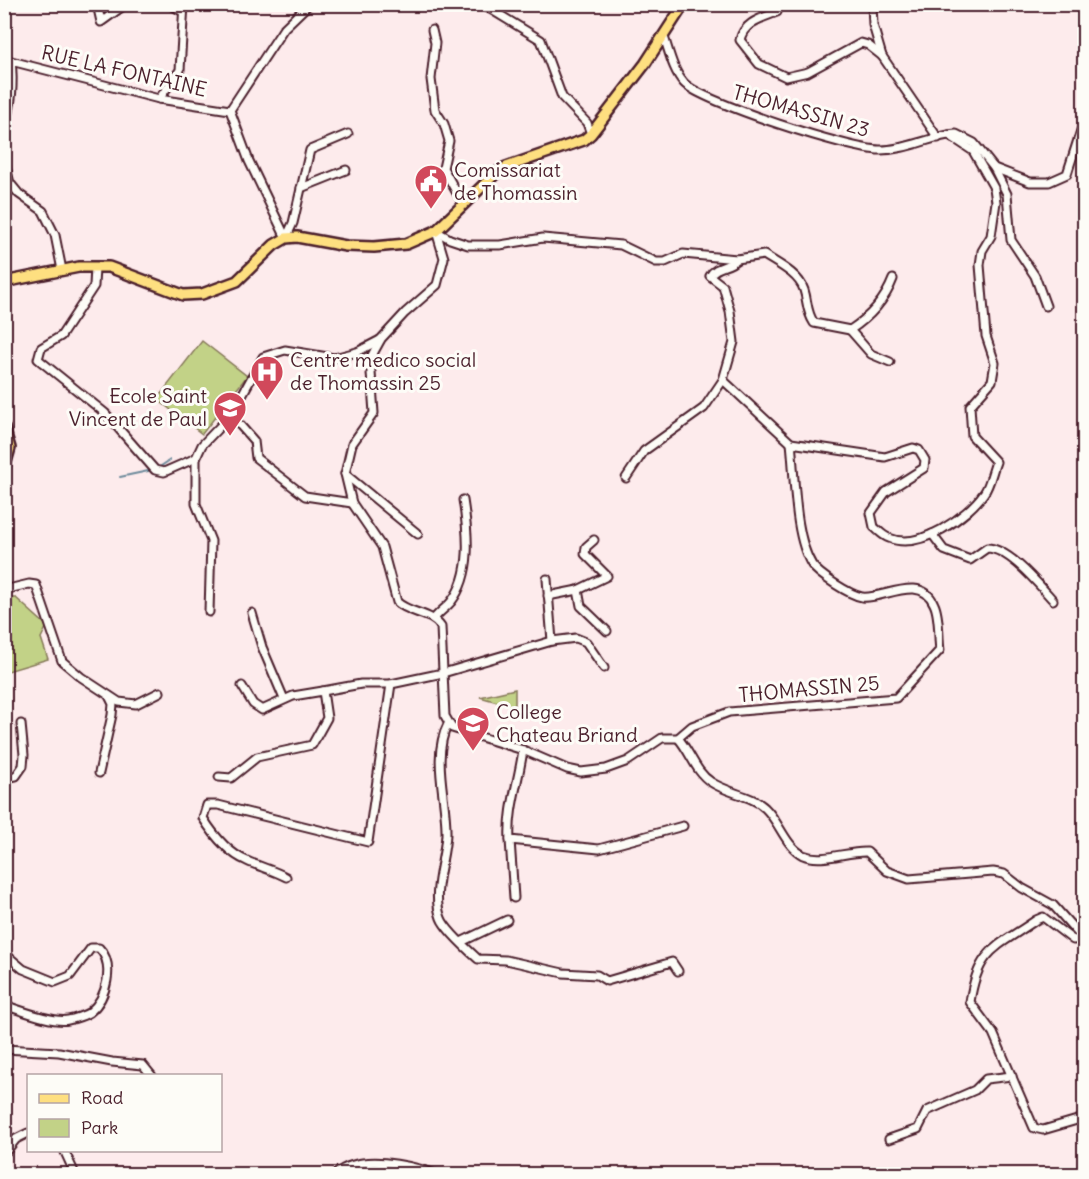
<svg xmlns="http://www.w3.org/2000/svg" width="1089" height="1179" viewBox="0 0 1089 1179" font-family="Delius,sans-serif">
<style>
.green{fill:#c2d287;stroke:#867859;stroke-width:1.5}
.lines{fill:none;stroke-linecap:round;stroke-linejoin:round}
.stream{stroke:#6d8a9b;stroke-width:2}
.minor-casing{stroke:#4a1f2b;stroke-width:11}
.major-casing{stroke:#4a1f2b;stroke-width:14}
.minor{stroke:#fdfcf7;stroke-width:7}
.major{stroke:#fedf80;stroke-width:9}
.labels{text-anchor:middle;stroke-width:6;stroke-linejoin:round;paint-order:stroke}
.street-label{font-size:20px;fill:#4a1f2b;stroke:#fdfcf7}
.poi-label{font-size:20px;fill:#4a1f2b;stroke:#fdfcf7;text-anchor:start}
</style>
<rect width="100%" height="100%" fill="#fdebec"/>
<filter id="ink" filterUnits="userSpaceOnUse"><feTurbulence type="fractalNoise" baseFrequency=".0167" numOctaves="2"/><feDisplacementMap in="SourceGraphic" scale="12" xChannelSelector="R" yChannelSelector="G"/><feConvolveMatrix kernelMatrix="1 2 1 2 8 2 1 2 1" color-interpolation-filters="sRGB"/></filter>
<g filter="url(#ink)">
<!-- green -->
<g class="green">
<polygon points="202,341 247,376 202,434 157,399"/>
<polygon points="5,598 16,598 47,626 41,638 48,659 8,671 5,668"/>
<polygon points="515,689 515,707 480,697"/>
</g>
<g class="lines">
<!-- stream -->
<g class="stream">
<polyline points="158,468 170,460"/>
<polyline points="120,477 153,470"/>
</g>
<!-- minor casing -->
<g class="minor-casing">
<g id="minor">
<polyline points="97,4 101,22 126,4"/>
<polyline points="170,4 183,12"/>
<polyline points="482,4 541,40 562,97 587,123 591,134"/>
<polyline points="872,4 873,25 882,56 938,138"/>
<path d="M777,12c-15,6 -33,10 -37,28l19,24 27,13 22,-5 53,-29 7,2 14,11"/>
<polyline points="432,30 435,43 431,79 435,110 444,124 449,141 443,168 463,204"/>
<path d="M664,37c5,14 9,34 20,46 18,19 169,68 197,67 26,0 50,-14 75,-16l18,9 20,25 36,14h19l18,-8 17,-53"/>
<path d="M4,59l7,2c3,24 0,48 -7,71"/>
<polyline points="11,61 159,99 230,110"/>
<polyline points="159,99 180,70 184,4"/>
<polyline points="4,159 10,183 19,194 43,211 55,235 62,270"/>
<polyline points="994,168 1007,194 1011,240 1035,276 1046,306"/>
<polyline points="301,188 346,170"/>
<path d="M436,231l8,27 -7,27 -32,28 -24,26 -11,20 4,54 -22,31 -7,30 7,29 30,44 15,55c13,12 34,10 44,25l4,89 7,12 71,22 44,19 14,3 25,-3 22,-8 34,-23h16l14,-12 37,-14 167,-14 44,-48c-2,-13 0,-34 -6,-46 -13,-31 -52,-4 -72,-7 -12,-2 -43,-22 -50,-32 -18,-29 -17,-88 -21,-122"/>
<path d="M436,231l14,8 18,6h32l43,-7 78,7 35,17h9l18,-8 54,5c-8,9 -21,6 -27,17l13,10 7,25 4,31 -11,38 -19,28 -60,43 -18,27"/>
<polyline points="286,238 249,161 230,110 284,28 309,4"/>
<polyline points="286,238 293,223 310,150 348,134"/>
<path d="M737,259l27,-4c14,9 35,19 40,35 4,12 2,21 10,33l36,7c20,-13 35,-30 43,-51"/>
<polyline points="95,267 94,286 61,336 41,348 38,359 105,413 155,470 164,472 196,458"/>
<polyline points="850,330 871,354 890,362"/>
<path d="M723,380l68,63 94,14 28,-9 6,2 6,10 -1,8 -38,24 -15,21 3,14c4,3 9,9 15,11 31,13 78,-21 95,-45 6,-8 8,-21 12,-31l-24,-26 -2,-30 22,-25 3,-18 -9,-27 -6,-71 2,-14 9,-15 5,-34 -2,-14 -21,-37 -24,-16"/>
<polyline points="231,415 254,441 256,458 305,496 352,503"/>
<polyline points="345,474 418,534"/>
<path d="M932,534l12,16 26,10 17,-12c22,0 52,37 66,52"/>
<polyline points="547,579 552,641"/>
<polyline points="4,590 29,584 36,585 62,661 81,677 119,702 136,704 160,692"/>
<polyline points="578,590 581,606 607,631"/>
<polyline points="548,596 578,590 607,576 585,554 586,547 594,540"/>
<polyline points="209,612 211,541 196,504 196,458 202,445 231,415 263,357 285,350 334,358 357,352 380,340"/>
<polyline points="252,613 262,647 284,699"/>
<path d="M434,619c5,-7 12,-11 17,-17 22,-28 17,-70 12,-102"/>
<polyline points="242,686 253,704 262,710 293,696 323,691"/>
<path d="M448,724c-17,33 -1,75 -2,110 -1,27 -15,58 -5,84 4,11 27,32 37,41l28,1 57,13 34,2 10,6 65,-19 6,9"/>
<path d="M678,738c12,13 18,35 33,44 16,11 41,13 54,26 14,13 20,38 38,47 19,8 44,-4 64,-3l20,19 22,8 84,-7 11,2 18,14 31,17 31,35"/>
<path d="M523,750c-4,30 -15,59 -13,90l89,9 84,-23"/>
<polyline points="99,773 112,715 113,704 109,696"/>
<polyline points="219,777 231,778 257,757 312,745 327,718 323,691 361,684 391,684"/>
<polyline points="4,778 16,776 23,766 24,755 21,724"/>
<polyline points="510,840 514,898"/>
<path d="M286,877c-13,-7 -26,-10 -39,-16 -19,-8 -34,-27 -44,-43l4,-13h11l150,37 23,-158 52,-11 109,-32 24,-3 10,4 18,26"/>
<path d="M1083,939l-10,1 -30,-23 -7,3c-40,28 -58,29 -66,82l23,31 41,95 9,2 41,-12"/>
<polyline points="461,942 507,920"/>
<path d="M4,953l19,16 32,13 15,-6 21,-28h8c16,16 8,50 -9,64 -4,3 -16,7 -22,8 -15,3 -48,-10 -64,-15"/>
<polyline points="4,1049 59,1052 112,1062 143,1065 152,1076"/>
<polyline points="889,1139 918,1129 927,1111 975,1090 986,1079 1012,1076"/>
<polyline points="64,1150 75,1174"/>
<polyline points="4,1154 16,1139 28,1133"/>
<path d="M336,1174c24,-21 73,-9 100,0"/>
</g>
</g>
<!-- major casing -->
<g class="major-casing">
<g id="major">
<polyline points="4,282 79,267 109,267 183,295 202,294 237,281 274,245 286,238 297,237 346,246 374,247 406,244 436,231 496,173 506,167 584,140 591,134 645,64 684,4"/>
<polyline points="4,428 10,448 4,469"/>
</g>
</g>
<!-- minor -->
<use href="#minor" class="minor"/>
<!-- major -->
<use href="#major" class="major"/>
</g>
</g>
<!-- icons -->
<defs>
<g id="civic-pin" transform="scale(1.725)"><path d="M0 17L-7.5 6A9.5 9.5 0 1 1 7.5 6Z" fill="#d1495b" stroke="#fdfcf7"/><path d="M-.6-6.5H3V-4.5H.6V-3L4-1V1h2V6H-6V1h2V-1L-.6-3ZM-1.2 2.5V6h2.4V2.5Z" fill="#fff"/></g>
<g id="hospital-pin" transform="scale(1.725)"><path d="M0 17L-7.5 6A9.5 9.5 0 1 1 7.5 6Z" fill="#d1495b" stroke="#fdfcf7"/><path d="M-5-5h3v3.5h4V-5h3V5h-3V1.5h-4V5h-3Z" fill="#fff"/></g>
<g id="school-pin" transform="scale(1.725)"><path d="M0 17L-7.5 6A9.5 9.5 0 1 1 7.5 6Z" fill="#d1495b" stroke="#fdfcf7"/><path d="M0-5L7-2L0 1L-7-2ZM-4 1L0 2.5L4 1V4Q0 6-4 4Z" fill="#fff"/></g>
</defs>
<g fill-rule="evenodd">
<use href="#civic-pin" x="431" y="181"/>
<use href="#hospital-pin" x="267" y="372"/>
<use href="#school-pin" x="230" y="408"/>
<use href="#school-pin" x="473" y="723"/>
</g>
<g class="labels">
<!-- street labels -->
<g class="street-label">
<text transform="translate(124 71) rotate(13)" y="7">RUE LA FONTAINE</text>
<text transform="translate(801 111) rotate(16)" y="7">THOMASSIN 23</text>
<text transform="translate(809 689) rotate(-5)" y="7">THOMASSIN 25</text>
</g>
<!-- poi labels -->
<g class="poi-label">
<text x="454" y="177">Comissariat<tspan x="454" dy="23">de Thomassin</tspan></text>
<text x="290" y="367">Centre medico social<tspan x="290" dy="23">de Thomassin 25</tspan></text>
<text x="207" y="403" text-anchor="end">Ecole Saint<tspan x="207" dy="23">Vincent de Paul</tspan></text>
<text x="496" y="719">College<tspan x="496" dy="23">Chateau Briand</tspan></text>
</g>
</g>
<!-- margin -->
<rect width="1089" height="1179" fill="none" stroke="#fdfcf7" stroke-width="24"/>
<rect x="12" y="12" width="1065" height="1155" fill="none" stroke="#4a1f2b" stroke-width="2" filter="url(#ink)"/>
<!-- legend -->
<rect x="27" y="1074" width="195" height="78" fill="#fdfcf7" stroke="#b5a4a5" stroke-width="1.5"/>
<rect x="39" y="1094" width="30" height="9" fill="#fedf80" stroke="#b5a4a5" stroke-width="1.5"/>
<text x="81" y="1104" font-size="18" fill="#4a1f2b">Road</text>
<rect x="39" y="1119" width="30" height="18" fill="#c2d287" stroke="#b5a4a5" stroke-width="1.5"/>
<text x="81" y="1134" font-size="18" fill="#4a1f2b">Park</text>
</svg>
